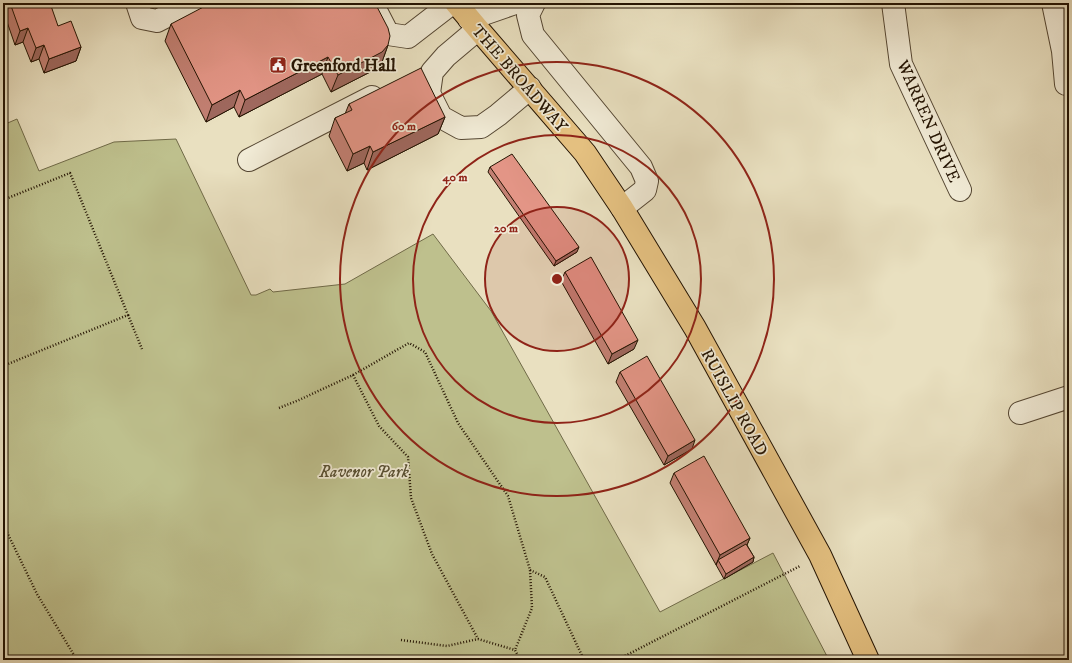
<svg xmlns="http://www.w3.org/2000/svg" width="1072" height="663" viewBox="0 0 1072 663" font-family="'IM FELL DW Pica',serif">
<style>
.green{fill:#bec08d;stroke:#706a48}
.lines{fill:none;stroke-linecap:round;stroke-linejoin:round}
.minor-casing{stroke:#544632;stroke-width:24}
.major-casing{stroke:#231302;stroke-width:24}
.path{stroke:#231302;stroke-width:2.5;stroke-dasharray:1 2;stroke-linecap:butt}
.minor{stroke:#f1ebd6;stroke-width:22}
.major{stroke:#e4c080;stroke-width:22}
.wall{fill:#c38073;stroke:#231302}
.shaded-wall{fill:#9f685e;stroke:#231302}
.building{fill:#e39586;stroke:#231302}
.ring{fill:none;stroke:#8f2418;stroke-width:2}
.labels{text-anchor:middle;stroke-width:3.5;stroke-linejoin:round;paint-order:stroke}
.poi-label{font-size:17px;font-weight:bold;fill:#231302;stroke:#f1ebd6;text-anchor:start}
.street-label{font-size:17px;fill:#231302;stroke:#f1ebd6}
.park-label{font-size:17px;font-style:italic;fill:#595033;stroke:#f1ebd6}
.centre{fill:#8f2418;stroke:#f1ebd6;stroke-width:2}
.ring-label{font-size:12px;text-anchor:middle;font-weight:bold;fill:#8f2418;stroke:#f1ebd6;stroke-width:3.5;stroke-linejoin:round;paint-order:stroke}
</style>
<rect width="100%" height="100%" fill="#e9e0c0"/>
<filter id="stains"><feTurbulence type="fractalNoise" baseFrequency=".005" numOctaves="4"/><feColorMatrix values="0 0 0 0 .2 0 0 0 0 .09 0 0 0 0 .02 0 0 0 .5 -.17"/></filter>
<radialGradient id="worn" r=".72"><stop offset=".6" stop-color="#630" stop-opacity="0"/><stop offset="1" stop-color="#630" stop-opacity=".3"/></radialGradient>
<!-- green -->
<polygon class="green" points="17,119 39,171 114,142 176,139 251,295 256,295 270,289 273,292 345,284 433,234 491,311 660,612 773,553 829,660 3,660 3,125"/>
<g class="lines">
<!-- minor casing -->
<g class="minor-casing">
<g id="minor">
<polyline points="137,3 142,18 157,21 192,3"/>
<polyline points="372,3 388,34 408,37 452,3"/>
<polyline points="534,3 528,15 533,35 641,167 647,181 645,190 622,208"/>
<polyline points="893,3 901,64 960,190"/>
<polyline points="1053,3 1063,51 1066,84"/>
<polyline points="469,19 515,3"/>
<polyline points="478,29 446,56 432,72 429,93 441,117 461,128 481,127 498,115 530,88"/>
<polyline points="249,160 372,97"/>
<polyline points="1020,413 1069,397"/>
</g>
</g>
<!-- major casing -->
<g class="major-casing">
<polyline id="major" points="456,3 478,29 585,153 622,208 695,328 820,555 868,660"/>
</g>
<!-- path -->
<g class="path">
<polyline points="3,200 70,173 128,315 3,366"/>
<polyline points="128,315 142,349"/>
<polyline points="353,375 409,343 425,352 458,423 508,496 530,570 532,608 515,650"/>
<polyline points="279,408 299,400 353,375 379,426 408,457 411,498 432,554 478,639"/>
<polyline points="3,524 37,594 77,660"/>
<polyline points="530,570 545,577 584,660"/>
<polyline points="401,640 447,646 478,639 515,650 520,660"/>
<polyline points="617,660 800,566"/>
</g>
<!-- minor -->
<use href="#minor" class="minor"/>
<!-- major -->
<use href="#major" class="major"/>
</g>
<!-- wall -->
<g class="wall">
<polygon points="9,3 58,26 81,47 76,61 44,73 39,59 31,62 23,42 15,45 5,16"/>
<polygon points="171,24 388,45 382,62 376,69 331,92 322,74 239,117 234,107 206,122 165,41"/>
<polygon points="349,104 445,117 438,134 367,170 364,163 347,171 329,136 335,118 345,114"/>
<polygon points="490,167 577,252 554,266 488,172"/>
<polygon points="565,272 634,349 608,364 561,281"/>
<polygon points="620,372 692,449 664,465 616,382"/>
<polygon points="674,473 750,538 747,545 754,557 753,562 724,579 670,483"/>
</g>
<!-- shaded-wall -->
<g class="shaded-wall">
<polygon points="28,28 23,42 15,45 20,31"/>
<polygon points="44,45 39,59 31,62 36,48"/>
<polygon points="388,45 382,62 376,69 331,92 338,75"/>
<polygon points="81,47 76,61 44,73 49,59"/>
<polygon points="328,57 322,74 239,117 245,100"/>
<polygon points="240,90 234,107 206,122 212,105"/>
<polygon points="445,117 438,134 367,170 373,152"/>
<polygon points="370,146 364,163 347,171 353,154"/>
<polygon points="579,247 577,252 554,266 556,261"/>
<polygon points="638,340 634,349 608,364 612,354"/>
<polygon points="695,440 692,449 664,465 668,456"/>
<polygon points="750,538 746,547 718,560 716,565 720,555"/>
<polygon points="754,557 753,562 724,579 726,574"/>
</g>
<!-- building -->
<g class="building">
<polygon points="10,3 50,3 58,26 71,21 81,47 49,59 44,45 36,48 28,28 20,31"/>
<polygon points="211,3 375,3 388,28 390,36 388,45 382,52 338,75 328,57 245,100 240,90 212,105 171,24"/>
<polygon points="421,68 445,117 373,152 370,146 353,154 335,118 352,110 349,104"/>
<polygon points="512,154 579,247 556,261 490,167"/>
<polygon points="591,257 638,340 612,354 565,272"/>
<polygon points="647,356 695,440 668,456 620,372"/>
<polygon points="704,456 750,538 720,555 674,473"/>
<polygon points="746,544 754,557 726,574 718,560"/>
</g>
<!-- distance rings -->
<circle cx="557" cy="279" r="72" fill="#8f2418" fill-opacity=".12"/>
<g class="ring">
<circle cx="557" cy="279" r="72"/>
<circle cx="557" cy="279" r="144"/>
<circle cx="557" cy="279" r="217"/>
</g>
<!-- icons -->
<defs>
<g id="civic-square" transform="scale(0.9)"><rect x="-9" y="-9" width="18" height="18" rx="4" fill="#8f2418" stroke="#f1ebd6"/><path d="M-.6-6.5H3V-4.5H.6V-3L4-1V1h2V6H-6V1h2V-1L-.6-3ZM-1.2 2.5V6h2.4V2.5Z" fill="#fff"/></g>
</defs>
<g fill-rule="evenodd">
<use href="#civic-square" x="278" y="65"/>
</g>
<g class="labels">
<!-- poi labels -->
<g class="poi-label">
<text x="291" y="71">Greenford Hall</text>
</g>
<!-- street labels -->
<g class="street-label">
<text transform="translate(520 78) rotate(49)" y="6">THE BROADWAY</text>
<text transform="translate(929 121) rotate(66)" y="6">WARREN DRIVE</text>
<text transform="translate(735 402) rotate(61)" y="6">RUISLIP ROAD</text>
</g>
<!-- park labels -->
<g class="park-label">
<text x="364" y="477">Ravenor Park</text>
</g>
</g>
<circle cx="557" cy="279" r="6" class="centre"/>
<g class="ring-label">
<text x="404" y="130">60 m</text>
<text x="455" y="181">40 m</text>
<text x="506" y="232">20 m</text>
</g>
<!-- margin -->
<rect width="1072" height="663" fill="none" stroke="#e9e0c0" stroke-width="16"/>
<rect x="4" y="4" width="1064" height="655" fill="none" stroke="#231302" stroke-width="2"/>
<rect x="8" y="8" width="1056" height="647" fill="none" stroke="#231302"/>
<rect width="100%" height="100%" filter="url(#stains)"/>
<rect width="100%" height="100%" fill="url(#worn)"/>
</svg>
